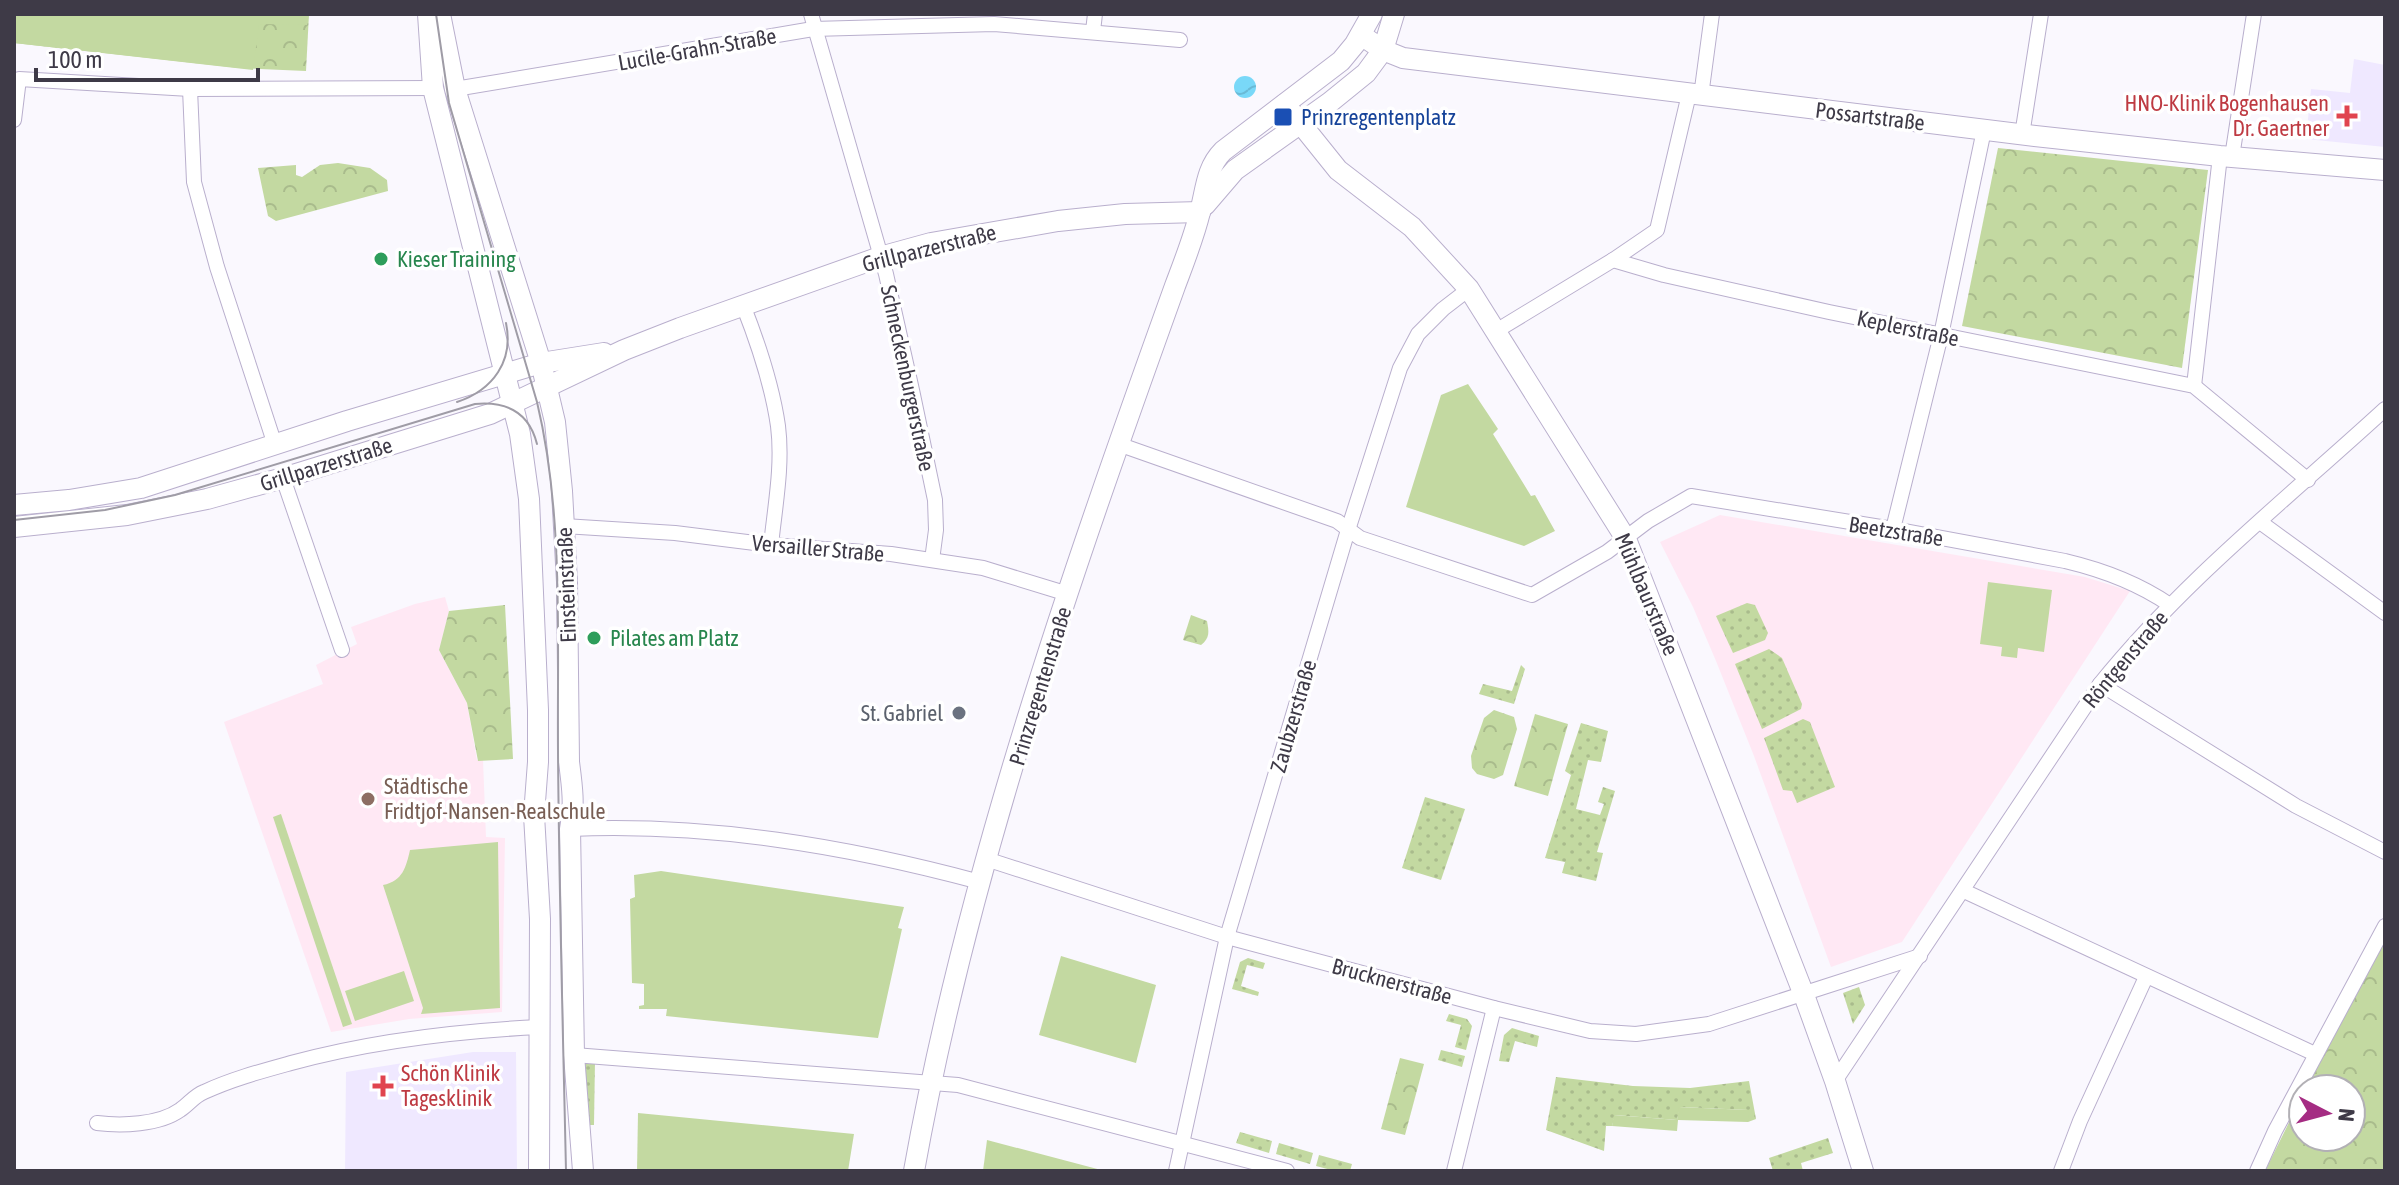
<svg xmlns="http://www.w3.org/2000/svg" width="2399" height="1185" viewBox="0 0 2399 1185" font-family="'Asap Condensed',sans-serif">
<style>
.built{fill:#efe8ff}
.education{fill:#ffe8f4}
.grass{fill:url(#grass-dots)}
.park{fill:url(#park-crowns)}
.garden{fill:#c3d9a1}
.water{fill:url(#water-waves)}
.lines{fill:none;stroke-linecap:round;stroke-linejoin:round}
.street-casing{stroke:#b9afcd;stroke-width:16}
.secondary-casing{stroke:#b9afcd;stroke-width:22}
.street{stroke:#fff;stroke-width:14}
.secondary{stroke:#fff;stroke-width:20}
.tram{stroke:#9f9ca6;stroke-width:2}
.health-dot{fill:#e0444e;stroke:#fff;stroke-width:3}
.transit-dot{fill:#1a4fb4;stroke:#fff;stroke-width:3}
.leisure-dot{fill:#2e9e5b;stroke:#fff;stroke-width:3}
.worship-dot{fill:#6b7280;stroke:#fff;stroke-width:3}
.education-dot{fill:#8d6e63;stroke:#fff;stroke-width:3}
.labels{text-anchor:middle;stroke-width:7;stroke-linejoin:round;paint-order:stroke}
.street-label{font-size:22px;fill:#3e3a47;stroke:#fff}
.health-label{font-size:22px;fill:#be3a42;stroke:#fff;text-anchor:end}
.transit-label{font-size:22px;fill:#164399;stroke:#fff;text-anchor:start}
.leisure-label{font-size:22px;fill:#27864d;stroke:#fff;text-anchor:start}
.worship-label{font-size:22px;fill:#5b616d;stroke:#fff;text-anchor:end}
.education-label{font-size:22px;fill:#785e54;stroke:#fff;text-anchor:start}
</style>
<defs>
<pattern id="grass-dots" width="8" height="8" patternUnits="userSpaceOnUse" patternTransform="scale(2)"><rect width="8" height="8" fill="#c3d9a1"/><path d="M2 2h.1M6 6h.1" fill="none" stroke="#a9bb8c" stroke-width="1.8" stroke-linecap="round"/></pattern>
<pattern id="park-crowns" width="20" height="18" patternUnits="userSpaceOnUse" patternTransform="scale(2)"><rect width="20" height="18" fill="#c3d9a1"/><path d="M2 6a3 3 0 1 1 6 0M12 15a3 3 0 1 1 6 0" fill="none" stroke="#a9bb8c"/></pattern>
<pattern id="water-waves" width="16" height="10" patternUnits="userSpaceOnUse" patternTransform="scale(2)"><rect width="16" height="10" fill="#79d8f8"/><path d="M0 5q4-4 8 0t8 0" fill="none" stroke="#6abad6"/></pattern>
</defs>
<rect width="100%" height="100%" fill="#faf8fe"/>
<!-- built -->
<g class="built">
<polygon points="2354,59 2385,65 2385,147 2306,139 2311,89 2350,93"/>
<polygon points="473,1052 516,1052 517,1171 345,1171 346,1072"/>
</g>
<!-- education -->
<g class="education">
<polygon points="1720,515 2085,577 2130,591 1902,942 1831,967 1754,756 1716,661 1693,607 1660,542"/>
<polygon points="445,597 449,611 439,650 467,703 477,760 483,760 486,837 505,838 502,1012 409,1019 331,1032 224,722 323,684 316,665 357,644 351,627 415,604"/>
</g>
<!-- grass -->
<g class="grass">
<polygon points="1747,603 1755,605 1768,633 1765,640 1733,653 1716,616"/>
<polygon points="1769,649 1782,658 1802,704 1801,709 1762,729 1735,664"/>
<polygon points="1521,665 1525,669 1514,704 1479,694 1483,684 1512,691"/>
<polygon points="1803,719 1810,722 1835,787 1797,803 1792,791 1783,790 1764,738"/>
<polygon points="1581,723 1608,731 1601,762 1588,760 1576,809 1600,815 1604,804 1598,802 1603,787 1615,791 1597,852 1603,853 1596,881 1562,873 1565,862 1545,858 1571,775 1565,771"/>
<polygon points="1425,797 1465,809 1441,880 1402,868"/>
<polygon points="1248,958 1265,963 1263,969 1247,965 1241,986 1259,992 1258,996 1232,989 1240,962"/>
<polygon points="1859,987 1865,1005 1853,1024 1843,993"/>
<polygon points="1449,1014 1467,1019 1472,1026 1466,1050 1455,1047 1461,1025 1446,1021"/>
<polygon points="1512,1028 1539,1036 1537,1047 1515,1041 1509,1062 1499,1061 1504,1035"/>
<polygon points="1441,1050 1465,1056 1462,1067 1438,1060"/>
<polygon points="595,1060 594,1125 590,1125 584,1064"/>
<polygon points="1556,1077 1633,1086 1690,1088 1749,1081 1756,1119 1748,1122 1748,1110 1680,1107 1677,1120 1615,1115 1612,1126 1606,1126 1604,1151 1546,1130"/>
<polygon points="1240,1132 1272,1141 1269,1153 1236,1143"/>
<polygon points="1828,1138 1833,1153 1801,1163 1803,1171 1773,1171 1769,1158"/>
<polygon points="1279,1143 1313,1153 1310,1164 1276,1154"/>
<polygon points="1319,1155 1352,1164 1350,1171 1335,1171 1316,1166"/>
</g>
<!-- park -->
<g class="park">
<polygon points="14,14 309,14 306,71 239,68 14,43"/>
<polygon points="1998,148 2208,170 2182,368 1962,326"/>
<polygon points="338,163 370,168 387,180 388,191 276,221 268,216 258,168 296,165 296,175 302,177 320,165"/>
<polygon points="505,605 513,759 478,761 467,703 439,650 449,611"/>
<path d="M1191,615l16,6c2,11 3,17 -6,24l-18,-5z"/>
<polygon points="1494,710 1514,717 1517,729 1503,775 1494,779 1477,774 1472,768 1471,756 1484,718"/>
<polygon points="1535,714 1568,724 1548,796 1514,786"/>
<polygon points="2385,937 2385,1171 2265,1171 2303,1094 2303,1137 2351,1137 2351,1089 2306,1089"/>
<polygon points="1400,1058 1424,1064 1405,1135 1381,1129"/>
</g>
<!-- garden -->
<g class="garden">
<polygon points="14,14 309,14 307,25 259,24 253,70 14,43"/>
<polygon points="1468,384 1498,429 1493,434 1531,496 1535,495 1555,531 1524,546 1406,507 1441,395"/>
<polygon points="1988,582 2052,590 2044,652 2018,648 2017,658 2001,656 2002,647 1980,644"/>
<polygon points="281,814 352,1024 343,1027 273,817"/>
<path d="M498,842l2,166 -79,6 2,-6 -40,-123c20,-4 23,-18 27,-35z"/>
<polygon points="661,871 904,907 898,928 902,929 878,1038 666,1016 667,1009 639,1009 639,1006 644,1005 644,984 632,983 630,899 635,897 634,875"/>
<polygon points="1061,956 1156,985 1136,1063 1039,1035"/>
<polygon points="404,971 414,1001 355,1021 345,991"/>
<polygon points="1679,1107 1749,1110 1748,1122 1678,1120 1677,1131 1612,1126 1614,1115 1677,1120"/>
<polygon points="638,1113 854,1134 848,1171 637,1171"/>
<polygon points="987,1140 1105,1171 983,1171"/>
</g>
<!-- water -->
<circle class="water" cx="1245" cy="87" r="11"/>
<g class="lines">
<!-- street casing -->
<g class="street-casing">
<g id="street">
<polyline points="811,14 886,274 912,390 935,500 936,530 932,560"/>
<polyline points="1093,31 1095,14"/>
<polyline points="190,89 194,182 217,267 275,445"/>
<polyline points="455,89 813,29 994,24 1180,40"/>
<polyline points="1701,96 1712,14"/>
<polyline points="14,120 19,79 190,89 433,88"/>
<polyline points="2022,135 2041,14"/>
<polyline points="2232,157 2254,14"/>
<polyline points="1613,260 1664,275 1829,312 2194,386 2308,480"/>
<path d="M743,305c15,38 29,79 35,121 5,39 -3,80 -7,119"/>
<polyline points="1496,331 1613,260 1657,230 1689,94"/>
<polyline points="2194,386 2220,156"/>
<path d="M1118,444l219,77 23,17 172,57 75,-43 41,-31 43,-25 202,33 172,32c38,9 73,22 105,44"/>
<polyline points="283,478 342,650"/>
<polyline points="2260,522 2385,613"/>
<polyline points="564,526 675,533 771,545 891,554 983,568 1068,594"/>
<polyline points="1893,529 1941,335 1984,130"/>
<polyline points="2100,684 2296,806 2385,852"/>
<path d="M570,829c139,-6 276,17 410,53"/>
<polyline points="986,859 1227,937 1494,1008 1590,1031 1636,1034 1709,1024 1920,956"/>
<polyline points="1964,891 2315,1054"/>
<polyline points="574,1055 958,1085 1287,1171"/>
<path d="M1835,1081l265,-397c83,-103 188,-186 285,-275"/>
<path d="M97,1123c24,3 62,2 83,-13 9,-6 14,-14 24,-18 28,-13 58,-21 87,-29 81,-22 166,-32 249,-36"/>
<polyline points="1176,1171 1227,937 1348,530 1400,368 1418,334 1443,309 1469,289"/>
<polyline points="1454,1171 1494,1008"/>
<polyline points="2061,1171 2080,1121 2146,977"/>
<polyline points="2257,1171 2275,1131 2385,926"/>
</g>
</g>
<!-- secondary casing -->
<g class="secondary-casing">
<g id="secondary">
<polyline points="428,14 433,88 520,434 529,499 538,710 538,762 534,815 540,919 539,1171"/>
<path d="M440,14l15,75 86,274 14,59 7,69 5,91 2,180c3,23 6,44 1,67l4,226 9,116"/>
<polyline points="1361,35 1383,50 1403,58 2035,136 2220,156 2385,170"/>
<polyline points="1285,104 1338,170 1412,227 1469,289 1626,539 1804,995 1835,1081 1863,1171"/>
<polyline points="1205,205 1235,170 1329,103 1366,73 1383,50 1394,14"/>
<polyline points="14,505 69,500 141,488 347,421 541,363 604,353"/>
<polyline points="14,527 127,515 207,499 283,478 490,414 624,350 680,328 880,257 931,243 1058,221 1125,214 1200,212"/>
<path d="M914,1171c54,-302 157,-596 261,-885 9,-24 19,-49 25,-74 6,-22 6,-44 23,-61l118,-90 14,-17 17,-30"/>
</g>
</g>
<!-- street -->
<use href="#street" class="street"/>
<!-- secondary -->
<use href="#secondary" class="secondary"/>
<!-- tram -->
<g class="tram">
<path d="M436,14l13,89 88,299c27,113 20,235 21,350 1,140 5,279 8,419"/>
<path d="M457,402c36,-12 57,-41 49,-79"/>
<path d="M14,520l91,-10 70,-15 300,-91c32,-3 54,8 62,40"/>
</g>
</g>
<!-- markers -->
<g class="health-dot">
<path d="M2343 104h8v8h8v8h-8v8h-8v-8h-8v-8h8z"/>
<path d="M379 1074h8v8h8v8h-8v8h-8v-8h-8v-8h8z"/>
</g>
<rect class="transit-dot" x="1273" y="107" width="20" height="20" rx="4"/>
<g class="leisure-dot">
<circle cx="381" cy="259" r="8"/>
<circle cx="594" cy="638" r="8"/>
</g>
<circle class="worship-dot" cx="959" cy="713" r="8"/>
<circle class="education-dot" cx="368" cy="799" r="8"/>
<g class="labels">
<!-- street labels -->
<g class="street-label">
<text transform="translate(697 49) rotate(-10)" y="8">Lucile-Grahn-Straße</text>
<text transform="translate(1870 116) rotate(7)" y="8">Possartstraße</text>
<text transform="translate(929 248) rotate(-14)" y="8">Grillparzerstraße</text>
<text transform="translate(1908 328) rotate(12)" y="8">Keplerstraße</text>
<text transform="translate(908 378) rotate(78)" y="8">Schneckenburgerstraße</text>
<text transform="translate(326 464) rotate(-17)" y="8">Grillparzerstraße</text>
<text transform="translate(1896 531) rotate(9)" y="8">Beetzstraße</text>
<text transform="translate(818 548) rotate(5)" y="8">Versailler Straße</text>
<text transform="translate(566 585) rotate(-92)" y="8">Einsteinstraße</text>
<text transform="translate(1647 594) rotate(67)" y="8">Mühlbaurstraße</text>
<text transform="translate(2125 659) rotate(-50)" y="8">Röntgenstraße</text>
<text transform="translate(1040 686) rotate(-73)" y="8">Prinzregentenstraße</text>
<text transform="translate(1293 716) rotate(-74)" y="8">Zaubzerstraße</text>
<text transform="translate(1392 981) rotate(15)" y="8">Brucknerstraße</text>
</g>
<!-- health labels -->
<g class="health-label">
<text x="2329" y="111">HNO-Klinik Bogenhausen<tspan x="2329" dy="25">Dr. Gaertner</tspan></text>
<text x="401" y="1081" text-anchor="start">Schön Klinik<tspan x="401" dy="25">Tagesklinik</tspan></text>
</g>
<!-- transit labels -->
<g class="transit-label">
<text x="1301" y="125">Prinzregentenplatz</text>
</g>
<!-- leisure labels -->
<g class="leisure-label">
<text x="397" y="267">Kieser Training</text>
<text x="610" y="646">Pilates am Platz</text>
</g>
<!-- worship labels -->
<g class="worship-label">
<text x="943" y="721">St. Gabriel</text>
</g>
<!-- education labels -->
<g class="education-label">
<text x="384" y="794">Städtische<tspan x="384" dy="25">Fridtjof-Nansen-Realschule</tspan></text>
</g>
</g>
<!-- border -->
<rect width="2399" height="1185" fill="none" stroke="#3e3a47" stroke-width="32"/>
<!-- north arrow -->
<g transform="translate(2327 1113) rotate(96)"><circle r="38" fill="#ffffff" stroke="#b2b0b5" stroke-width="2"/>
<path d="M0-6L14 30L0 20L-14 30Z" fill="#a52c83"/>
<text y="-12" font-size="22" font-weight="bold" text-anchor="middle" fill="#3e3a47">N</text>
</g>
<!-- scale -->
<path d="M36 68v12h222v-12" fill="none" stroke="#3e3a47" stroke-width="4"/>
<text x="48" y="68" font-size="24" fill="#3e3a47" stroke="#ffffff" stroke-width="6" paint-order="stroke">100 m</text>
</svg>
